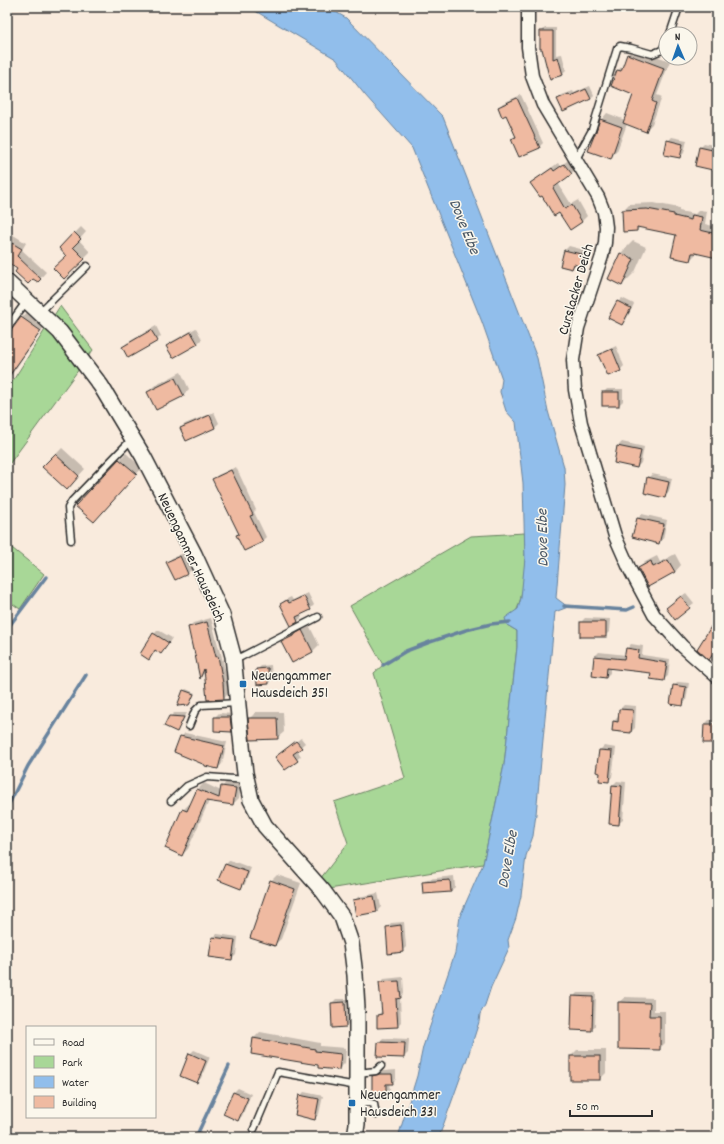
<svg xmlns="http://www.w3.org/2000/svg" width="724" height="1144" viewBox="0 0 724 1144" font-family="Dekko,sans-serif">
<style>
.green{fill:#a8d797;stroke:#6a8161}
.water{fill:#91beeb;stroke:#68839e}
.shadow{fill:#0003}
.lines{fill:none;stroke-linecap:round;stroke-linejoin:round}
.stream{stroke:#68839e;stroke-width:3.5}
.building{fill:#efbaa1;stroke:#2b2b2b}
.service-casing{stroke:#2b2b2b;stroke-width:9}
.minor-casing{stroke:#2b2b2b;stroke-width:15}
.tertiary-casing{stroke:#2b2b2b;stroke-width:18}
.service{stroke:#fbf7ec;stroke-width:6}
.minor{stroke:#fbf7ec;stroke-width:12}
.tertiary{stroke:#fbf7ec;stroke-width:15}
.poi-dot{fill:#1f6fb2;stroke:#fbf7ec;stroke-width:1.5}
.labels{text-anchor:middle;stroke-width:3;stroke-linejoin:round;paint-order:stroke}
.street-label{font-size:15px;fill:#2b2b2b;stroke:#fbf7ec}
.poi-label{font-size:15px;fill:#2b2b2b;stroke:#fbf7ec;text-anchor:start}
.water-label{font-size:16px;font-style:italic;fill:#4a5765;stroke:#fbf7ec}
</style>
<rect width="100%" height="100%" fill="#f9ebdd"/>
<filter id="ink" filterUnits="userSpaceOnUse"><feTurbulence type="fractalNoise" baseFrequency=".025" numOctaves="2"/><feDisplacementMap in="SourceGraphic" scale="8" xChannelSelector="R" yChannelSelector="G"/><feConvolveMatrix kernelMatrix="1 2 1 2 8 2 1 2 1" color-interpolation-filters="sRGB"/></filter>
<g filter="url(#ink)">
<!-- green -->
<g class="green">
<polygon points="60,306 93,350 7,467 7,390"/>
<path d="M525,533c0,22 1,53 -7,74 -2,6 -7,13 -11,18l10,6v16l-13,118 -21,99 -154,25 -9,-10 28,-36 -14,-41 71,-24 -31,-105 9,-8 -33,-59 121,-70z"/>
<polygon points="7,544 44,574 20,609 7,600"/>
</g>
<!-- water -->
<polygon class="water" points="247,7 327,7 346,18 443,117 537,358 548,411 564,467 565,485 556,598 568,607 555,612 536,814 533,836 526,856 521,896 516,918 508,940 509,948 491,987 485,1005 480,1014 479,1022 468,1056 439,1137 398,1137 417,1076 423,1047 455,953 460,916 483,864 504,765 517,647 517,631 507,625 505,618 518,609 521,598 525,558 523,483 516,422 506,411 500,392 502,379 482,322 412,148 365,95 336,59 252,9"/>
<!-- shadow -->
<g class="shadow">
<polygon points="545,28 556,28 556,55 562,54 566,70 562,74 542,48 541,32"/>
<polygon points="634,48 670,61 657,95 662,97 652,124 646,130 627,124 617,151 610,158 601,120 607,113 625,120 635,94 618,70 625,64 628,54"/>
<polygon points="590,86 594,95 590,99 558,99 562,95 573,91 574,93"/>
<polygon points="521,95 543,143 539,147 512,139 516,135 506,114 499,107 503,103"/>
<polygon points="672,137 687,140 684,153 680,157 668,141"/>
<polygon points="704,143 717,146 714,164 700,147"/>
<polygon points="570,159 576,168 571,174 558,183 571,204 578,200 587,216 582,221 570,228 560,211 532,183 537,178 558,163 560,166"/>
<polygon points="717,185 717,208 712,207"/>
<polygon points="654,203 679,208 679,211 695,214 699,210 707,211 705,224 717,227 717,257 696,252 696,254 690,260 677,234 640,227 637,230 623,210 629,204"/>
<polygon points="81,227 86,232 79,240 90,252 64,278 68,256 60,248"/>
<polygon points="7,231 26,243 22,250 46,272 38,281 7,261"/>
<polygon points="633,241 646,247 635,272 622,285 621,253"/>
<polygon points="569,246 588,251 585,262 581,266 576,264 572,268 561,265 565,250"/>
<polygon points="622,298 634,304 626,320 622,324 618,302"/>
<polygon points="28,311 46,324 12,374 7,379 7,320 9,321 9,324 13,326 15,326"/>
<polygon points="156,326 161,336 157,340 129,357 123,347 127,343"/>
<polygon points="196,328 202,339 198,343 173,357 167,346 171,342"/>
<polygon points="616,346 624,366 620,370 600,356 604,352"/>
<polygon points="181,372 189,389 183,395 148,392 154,386"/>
<polygon points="607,389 623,389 623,401 619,405 603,393"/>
<polygon points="214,412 219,423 215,427 186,440 181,428 185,424"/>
<polygon points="622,442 644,447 641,463 637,467 615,463 618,446"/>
<polygon points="62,448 85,469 73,482 44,467"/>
<polygon points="126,453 142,468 100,515 77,506"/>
<polygon points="236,467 256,510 254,512 266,537 262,541 237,535 239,533 214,479 218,475"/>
<polygon points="652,474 672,478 669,492 665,497 648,478"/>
<polygon points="642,514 667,520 663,539 659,543 634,537 638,518"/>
<polygon points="184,553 192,569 188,573 168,562 172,558"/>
<polygon points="675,554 681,565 675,572 639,568 645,562 657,556 660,562"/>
<polygon points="308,593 314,605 310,609 300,614 302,617 298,621 281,604 285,600 291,597 293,600"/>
<polygon points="686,593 694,603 675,618 671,604"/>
<polygon points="211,618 220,653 221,653 227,679 228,694 224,698 208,699 205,672 201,677 189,627 193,623"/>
<polygon points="585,618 610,619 609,632 605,636 581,622"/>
<polygon points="309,625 319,645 313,651 283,642 289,636"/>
<polygon points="158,630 172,638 165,649 161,653 156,650 149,659 141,654 154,634"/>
<polygon points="631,644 643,646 642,655 670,659 668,676 663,680 652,672 610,667 610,673 606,677 593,675 595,656 599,652 626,655 627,649"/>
<polygon points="271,665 272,679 268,683 257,670 261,666"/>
<polygon points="678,682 689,683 686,701 682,705 674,686"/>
<polygon points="186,689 195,693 191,702 189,704 184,691"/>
<polygon points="624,705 636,706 635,728 631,732 614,721 618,717 620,717 620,709"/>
<polygon points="256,712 283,712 284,732 277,738 249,719"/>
<polygon points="174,713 187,713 180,726 176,730 170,717"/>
<polygon points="219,713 234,714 235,726 231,731 215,717"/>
<polygon points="717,713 717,742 705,724 709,720 717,720"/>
<polygon points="185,733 227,742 222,764 218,768 181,737"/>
<polygon points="301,738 305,743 297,750 301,756 286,769 281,753"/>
<polygon points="604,746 616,748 612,777 608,781 600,750"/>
<polygon points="227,781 241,783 239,798 233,804 209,801 188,849 182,855 183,810 189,804 191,805 198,789 204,783 221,791 222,787"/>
<polygon points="617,781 626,782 623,820 618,824 613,785"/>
<polygon points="230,860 251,868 245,884 241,888 226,864"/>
<polygon points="277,875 301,883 281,939 274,945 271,881"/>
<polygon points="454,876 455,887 451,891 423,883 427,879"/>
<polygon points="378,893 381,907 377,911 354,901 358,897"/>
<polygon points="404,922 406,947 402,951 387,927 391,923"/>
<polygon points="217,934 238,937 236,955 232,959 213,938"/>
<polygon points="403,977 404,993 400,997 401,1022 397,1026 378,1015 382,1011 380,983 384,979"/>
<polygon points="577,993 596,993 595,1026 591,1030 573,997"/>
<polygon points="625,997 654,998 654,1011 665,1011 665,1043 659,1049 619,1048 619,1002"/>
<polygon points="336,999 349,999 350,1022 346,1026 332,1003"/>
<polygon points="260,1032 320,1043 320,1046 346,1048 345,1063 339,1069 319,1064 252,1053 254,1038"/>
<polygon points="383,1038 409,1039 408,1053 404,1057 378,1056 379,1042"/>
<polygon points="194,1050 210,1057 201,1078 197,1082 190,1054"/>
<polygon points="577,1050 606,1050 606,1073 600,1079 571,1056"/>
<polygon points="396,1070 396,1079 392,1083 389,1083 390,1090 386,1094 373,1076 377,1072 384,1071"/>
<polygon points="238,1088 251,1094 242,1116 238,1120 224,1114 234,1092"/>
<polygon points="304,1092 323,1096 319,1114 315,1118 300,1096"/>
</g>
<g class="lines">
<!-- stream -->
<g class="stream">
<polyline points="564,606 627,610 634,607"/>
<polyline points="7,629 46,577"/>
<polyline points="383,665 406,651 430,642 466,630 491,624 510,622"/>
<polyline points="7,808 28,766 86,675"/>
<polyline points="196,1137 229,1066"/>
</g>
</g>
<!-- building -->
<g class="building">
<polygon points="540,31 553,31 553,59 558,57 563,75 553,78 553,79 550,80 542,49 540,49"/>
<polygon points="627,54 664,68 652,101 656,103 646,132 623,123 633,95 611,86 617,70 621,71"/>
<polygon points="586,89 591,99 563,112 557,99 569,94 570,96"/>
<polygon points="517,98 540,148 519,157 511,139 516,137 506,115 502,117 498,107"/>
<polygon points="600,119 622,127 611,159 588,151 596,131"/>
<polygon points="667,140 683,144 680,158 664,155"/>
<polygon points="699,147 717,151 717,171 695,166"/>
<polygon points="564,164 572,174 553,188 565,209 572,205 582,222 570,230 559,213 554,216 542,196 540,197 530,183 552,168 554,171"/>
<polygon points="647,209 674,214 674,216 691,220 692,215 702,217 700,230 717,234 717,258 695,253 692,253 690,261 671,257 676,235 637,227 637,231 623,232 622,210"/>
<polygon points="74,232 81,239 73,247 85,259 64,279 53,268 66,256 59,248"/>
<polygon points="7,240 22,249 17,256 41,279 38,282 33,279 28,284 15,272 17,269 7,262"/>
<polygon points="564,250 585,255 582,268 574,264 572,269 560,266"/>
<polygon points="620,253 634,259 622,286 608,279"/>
<polygon points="617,301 631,308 622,325 608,318"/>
<polygon points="21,317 41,331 7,379 7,336"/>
<polygon points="151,330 158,341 128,358 122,347"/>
<polygon points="191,332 198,344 173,358 166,346"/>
<polygon points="612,349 621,371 608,376 598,355"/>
<polygon points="175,378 184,396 156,410 147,392"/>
<rect x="602" y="392" width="17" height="14"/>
<polygon points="210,415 215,428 186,441 180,428"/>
<polygon points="617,446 641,451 637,468 614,463"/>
<polygon points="55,454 79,476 67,490 42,467"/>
<polygon points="119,459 137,474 94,522 75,506"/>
<polygon points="231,470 253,515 250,516 263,542 244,551 236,535 239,534 212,479"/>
<polygon points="647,477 669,482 665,498 644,493"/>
<polygon points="637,518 664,524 659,544 632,537"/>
<polygon points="180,556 188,574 175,580 166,562"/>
<polygon points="668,560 675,572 648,587 638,568 651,561 653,567"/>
<polygon points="304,596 311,610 296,617 298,622 291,626 280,604 287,600 289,603"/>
<polygon points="681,596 690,608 675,620 666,608"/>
<polygon points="717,617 717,648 709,660 697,649"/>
<polygon points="207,622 216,657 218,656 223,683 224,699 207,700 204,669 200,679 194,650 193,650 188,627"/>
<rect x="580" y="622" width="26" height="15"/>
<polygon points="302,630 313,652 292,663 281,642 295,635 295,634"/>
<polygon points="153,633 169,643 161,654 155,650 149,660 140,654"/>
<polygon points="626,648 639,650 638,658 667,663 664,681 650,679 651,673 607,668 606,678 592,676 594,656 624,659"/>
<polygon points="268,668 269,684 257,685 256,669"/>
<polygon points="673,685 686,687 683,706 670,704"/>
<polygon points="183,690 194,694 191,701 189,705 177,706"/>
<polygon points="619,709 633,710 631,733 612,731 613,721 618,722"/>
<polygon points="169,716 184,717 177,732 164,726"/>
<polygon points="214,717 230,717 232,732 214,731"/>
<polygon points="248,718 277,718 278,739 250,740"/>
<polygon points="704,724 717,724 717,743 703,743"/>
<polygon points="180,736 224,746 218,769 205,766 205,765 174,752"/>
<polygon points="296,741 302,748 293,754 298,761 285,770 275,757"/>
<polygon points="599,750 612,751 609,782 599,781 600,773 596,772"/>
<polygon points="612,785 622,786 619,825 609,824"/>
<polygon points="221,786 236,788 233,805 206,801 182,856 165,848 182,809 187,811 197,789 219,798"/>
<polygon points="225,864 248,872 241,889 218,880"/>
<polygon points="270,880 295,889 275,946 250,938"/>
<polygon points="450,880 451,892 423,894 422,882"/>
<polygon points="374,896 377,912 356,916 353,900"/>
<polygon points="401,925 403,952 388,954 386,927"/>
<polygon points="212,937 235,940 232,960 209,957"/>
<polygon points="399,981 401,998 396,999 398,1027 377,1028 377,1015 382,1014 379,982"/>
<polygon points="572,996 593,997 592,1031 571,1030"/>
<polygon points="345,1002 346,1027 332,1028 331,1003"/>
<polygon points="618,1002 650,1003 649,1016 660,1016 660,1050 618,1049"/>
<polygon points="253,1038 315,1049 315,1051 341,1054 339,1070 318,1068 318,1065 251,1054"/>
<polygon points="378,1042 405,1043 404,1058 377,1057"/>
<polygon points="189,1053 206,1061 197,1083 180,1076"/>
<rect x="570" y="1056" width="30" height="24"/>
<polygon points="379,1074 392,1074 393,1084 386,1084 386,1095 372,1095 372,1076"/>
<polygon points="233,1092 248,1098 238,1121 223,1114"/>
<polygon points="299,1095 319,1099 315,1120 295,1115"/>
</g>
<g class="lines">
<!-- service casing -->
<g class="service-casing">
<g id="service">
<polyline points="670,34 679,7"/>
<polyline points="576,159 592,130 617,49 620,46 631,48 652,54 662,50 666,42"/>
<polyline points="40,312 87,266"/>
<polyline points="7,328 26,302"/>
<polyline points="71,540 68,508 72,501 132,439"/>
<polyline points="235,660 318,617"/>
<polyline points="189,726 195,711 201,705 238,703"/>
<polyline points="171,801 187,786 207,777 247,780"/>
<polyline points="357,1073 376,1071 381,1066"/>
<polyline points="357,1103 366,1102 374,1104 376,1115"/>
<polyline points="254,1129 278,1072 357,1086"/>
</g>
</g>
<!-- minor casing -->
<g class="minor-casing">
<polyline id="minor" points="528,7 528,47 532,76 543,105 598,197 604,212 606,227 605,243 602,256 578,328 573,360 575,390 581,423 615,536 630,570 654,615 682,646 717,677"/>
</g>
<!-- tertiary casing -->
<g class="tertiary-casing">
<polyline id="tertiary" points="7,282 60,332 101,386 143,456 194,554 222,615 233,656 243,756 245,773 251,800 265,826 323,891 342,917 351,943 355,975 357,1009 357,1124 355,1137"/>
</g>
<!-- service -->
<use href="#service" class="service"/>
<!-- minor -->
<use href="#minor" class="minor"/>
<!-- tertiary -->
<use href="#tertiary" class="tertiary"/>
</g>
</g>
<!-- markers -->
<g class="poi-dot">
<rect x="239" y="680" width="8" height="8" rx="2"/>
<rect x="348" y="1099" width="8" height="8" rx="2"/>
</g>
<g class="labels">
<!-- street labels -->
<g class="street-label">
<text transform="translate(575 289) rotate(-74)" y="5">Curslacker Deich</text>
<text transform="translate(192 557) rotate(65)" y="5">Neuengammer Hausdeich</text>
</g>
<!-- poi labels -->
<g class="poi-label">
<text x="251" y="680">Neuengammer<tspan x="251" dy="17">Hausdeich 351</tspan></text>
<text x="360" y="1099">Neuengammer<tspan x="360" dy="17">Hausdeich 331</tspan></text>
</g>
<!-- water labels -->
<g class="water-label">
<text transform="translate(466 226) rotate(68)" y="6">Dove Elbe</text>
<text transform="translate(541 538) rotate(-91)" y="6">Dove Elbe</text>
<text transform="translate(506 859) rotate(-80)" y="6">Dove Elbe</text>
</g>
</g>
<!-- margin -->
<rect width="724" height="1144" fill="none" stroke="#fbf7ec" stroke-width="24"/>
<rect x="12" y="12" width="700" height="1120" fill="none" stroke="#2b2b2b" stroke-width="1.5" filter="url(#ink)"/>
<!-- legend -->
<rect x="26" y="1026" width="130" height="92" fill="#fbf7ec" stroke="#a8a59f"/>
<rect x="34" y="1039" width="20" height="6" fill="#fbf7ec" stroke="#a8a59f"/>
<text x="62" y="1046" font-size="12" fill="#2b2b2b">Road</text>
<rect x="34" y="1056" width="20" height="12" fill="#a8d797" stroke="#a8a59f"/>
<text x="62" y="1066" font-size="12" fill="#2b2b2b">Park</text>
<rect x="34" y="1076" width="20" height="12" fill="#91beeb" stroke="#a8a59f"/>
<text x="62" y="1086" font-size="12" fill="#2b2b2b">Water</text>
<rect x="34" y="1096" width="20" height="12" fill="#efbaa1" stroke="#a8a59f"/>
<text x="62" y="1106" font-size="12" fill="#2b2b2b">Building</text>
<!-- north arrow -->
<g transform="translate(678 46) rotate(358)"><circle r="19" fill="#fbf7ec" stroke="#a8a59f"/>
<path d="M0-3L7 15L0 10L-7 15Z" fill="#1f6fb2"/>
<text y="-6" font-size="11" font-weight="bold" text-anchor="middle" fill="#2b2b2b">N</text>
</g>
<!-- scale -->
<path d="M570 1110v6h82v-6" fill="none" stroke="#2b2b2b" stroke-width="2"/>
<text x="576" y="1110" font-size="12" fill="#2b2b2b" stroke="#fbf7ec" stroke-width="3" paint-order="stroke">50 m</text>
</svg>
